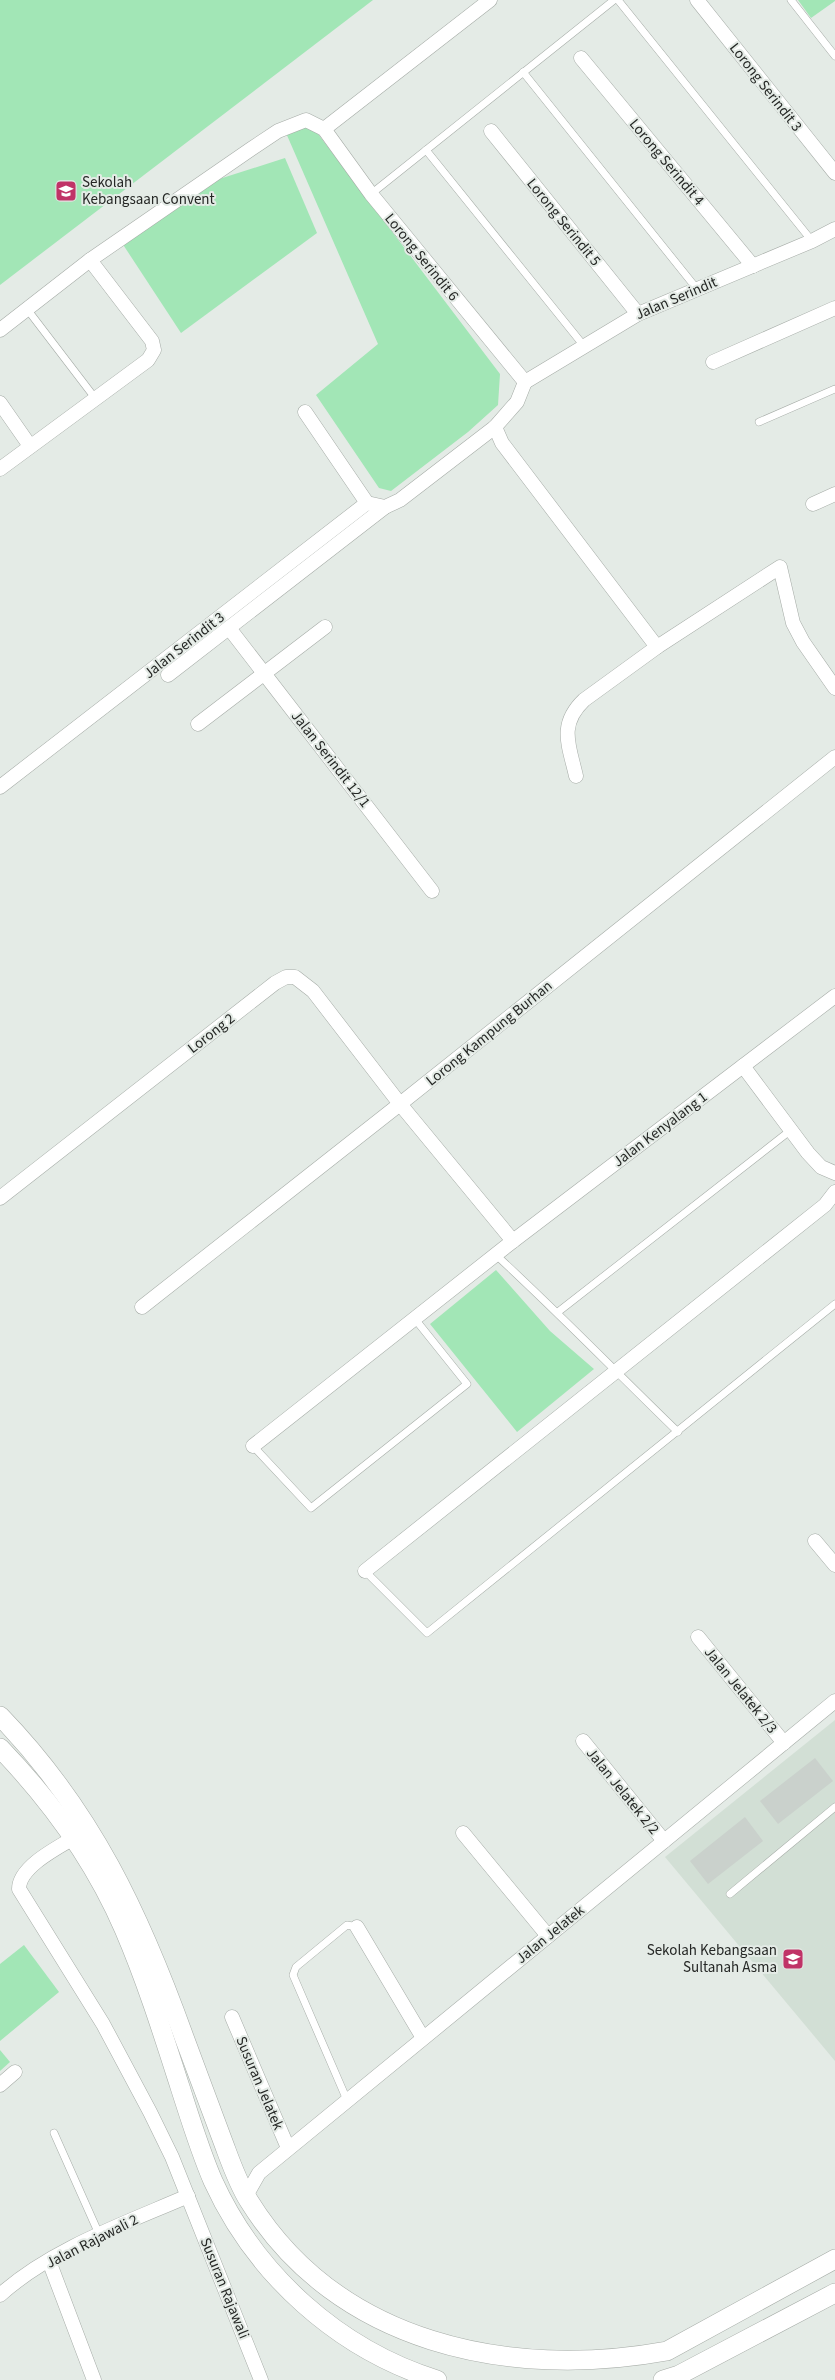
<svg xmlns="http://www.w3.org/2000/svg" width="835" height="2380" viewBox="0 0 835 2380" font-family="'Source Sans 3',sans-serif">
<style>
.built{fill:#d2dfd5}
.green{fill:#a2e6b6}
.building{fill:#cad1cc}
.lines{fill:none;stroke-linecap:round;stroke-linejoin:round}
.lane-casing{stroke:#a6aca7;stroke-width:8}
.street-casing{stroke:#a6aca7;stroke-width:15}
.secondary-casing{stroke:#a6aca7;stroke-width:20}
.lane{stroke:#fff;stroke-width:7}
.street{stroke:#fff;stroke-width:14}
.secondary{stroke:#fff;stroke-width:19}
.labels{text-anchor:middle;stroke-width:4;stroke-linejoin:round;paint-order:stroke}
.street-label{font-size:15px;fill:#252725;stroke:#e4ebe6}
.poi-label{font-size:15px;fill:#252725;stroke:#e4ebe6;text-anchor:start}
</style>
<rect width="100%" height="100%" fill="#e4ebe6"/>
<!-- built -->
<polygon class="built" points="835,1720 835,2061 665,1857"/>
<!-- green -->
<g class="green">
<polygon points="0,0 373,0 0,285"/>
<polygon points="798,0 835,0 835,1 811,18"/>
<polygon points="301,125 315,130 500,374 498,405 468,432 391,491 379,488 316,395 378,344 286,133"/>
<polygon points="285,158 317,233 181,333 122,243 213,181"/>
<polygon points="496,1270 550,1331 594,1369 517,1432 430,1324"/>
<polygon points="24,1945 59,1992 0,2041 0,1964"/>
<polygon points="0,2050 10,2062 0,2071"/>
</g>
<!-- building -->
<g class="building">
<polygon points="815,1758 833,1781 778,1824 760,1801"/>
<polygon points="745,1817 763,1841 708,1884 690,1861"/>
</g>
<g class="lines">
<!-- lane casing -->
<g class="lane-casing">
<g id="lane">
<polyline points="618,0 812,241"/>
<polyline points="791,0 835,56"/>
<polyline points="523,72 697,289"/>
<polyline points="426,150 584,346"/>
<polyline points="371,194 614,0"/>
<polyline points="27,309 95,398"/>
<polyline points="759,422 835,389"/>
<path d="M496,1255c62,57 121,118 182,177"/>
<polyline points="558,1312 791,1130"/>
<polyline points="253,1446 311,1508 467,1384 415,1319"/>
<polyline points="365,1571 427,1633 835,1304"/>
<polyline points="730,1894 835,1807"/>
<polyline points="347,2100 293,1975 296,1967 347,1925 357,1927"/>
<polyline points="54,2133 99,2234"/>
</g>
</g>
<!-- street casing -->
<g class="street-casing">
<g id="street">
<polyline points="697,0 835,173"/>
<polyline points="581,58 753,266"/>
<polyline points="324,129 490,0"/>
<polyline points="491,131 638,314"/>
<polyline points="0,330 90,260 251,149 278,131 306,120 324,129 371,194 525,382"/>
<polyline points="713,362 835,308"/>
<polyline points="525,382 638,314 812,241 835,229"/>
<polyline points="0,403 30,446"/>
<polyline points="305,412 367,503 385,507 400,500 495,427 517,402 525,382"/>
<polyline points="495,427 502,443 657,647 780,567 793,623 803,642 835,688"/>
<polyline points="0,469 148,360 154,350 152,341 90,260"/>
<polyline points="813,504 835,494"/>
<polyline points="229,628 432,891"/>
<polyline points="168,675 385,507"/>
<polyline points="198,724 325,627"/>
<path d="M576,776c-7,-31 -18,-51 8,-76l73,-53"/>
<polyline points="0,787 367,503"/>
<polyline points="743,1066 808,1153 821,1167 835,1173"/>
<polyline points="0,1198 275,983 286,977 295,977 313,991 400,1104 513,1241"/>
<polyline points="142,1307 400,1104 835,757"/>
<polyline points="253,1446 513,1241 835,996"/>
<polyline points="815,1541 835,1565"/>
<polyline points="365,1571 825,1205 835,1192"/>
<polyline points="698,1637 784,1743"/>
<polyline points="583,1741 664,1841"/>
<path d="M82,1833c-19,12 -63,32 -63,56l84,135 47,88 22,45 89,223"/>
<polyline points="463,1833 548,1936"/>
<polyline points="357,1927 423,2038"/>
<polyline points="232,2017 288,2148"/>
<polyline points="0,2085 15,2072"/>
<polyline points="246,2196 259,2173 835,1701"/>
<polyline points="49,2261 94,2380"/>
<path d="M0,2295c51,-46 126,-72 188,-99"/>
</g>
</g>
<!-- secondary casing -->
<g class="secondary-casing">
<g id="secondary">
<path d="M0,1716c92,95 140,199 184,321 13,34 25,68 38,102 8,21 15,43 27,62 88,142 259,179 418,150l168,-92"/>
<path d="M0,1748c50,52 95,114 124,181 22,51 39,105 56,158 10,31 20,64 33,94 43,94 125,168 224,199"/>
<polyline points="663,2380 679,2375 835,2293"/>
</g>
</g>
<!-- lane -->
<use href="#lane" class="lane"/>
<!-- street -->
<use href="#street" class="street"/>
<!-- secondary -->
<use href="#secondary" class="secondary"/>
</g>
<!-- icons -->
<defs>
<g id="school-square" transform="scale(1.125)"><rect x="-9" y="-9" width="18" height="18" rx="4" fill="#c03367" stroke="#e4ebe6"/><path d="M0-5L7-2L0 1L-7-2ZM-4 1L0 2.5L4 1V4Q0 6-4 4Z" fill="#fff"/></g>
</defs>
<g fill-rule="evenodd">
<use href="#school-square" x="66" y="191"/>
<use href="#school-square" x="793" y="1959"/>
</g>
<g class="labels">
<!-- street labels -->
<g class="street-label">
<text transform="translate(766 87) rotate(52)" y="5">Lorong Serindit 3</text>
<text transform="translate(667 162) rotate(50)" y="5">Lorong Serindit 4</text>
<text transform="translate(564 222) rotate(51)" y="5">Lorong Serindit 5</text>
<text transform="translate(422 257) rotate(51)" y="5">Lorong Serindit 6</text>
<text transform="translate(676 298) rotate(-23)" y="5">Jalan Serindit</text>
<text transform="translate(184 645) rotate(-38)" y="5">Jalan Serindit 3</text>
<text transform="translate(331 759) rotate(52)" y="5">Jalan Serindit 12/1</text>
<text transform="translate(211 1033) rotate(-38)" y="5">Lorong 2</text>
<text transform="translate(489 1033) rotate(-39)" y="5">Lorong Kampung Burhan</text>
<text transform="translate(660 1129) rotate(-37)" y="5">Jalan Kenyalang 1</text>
<text transform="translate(741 1690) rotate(51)" y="5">Jalan Jelatek 2/3</text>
<text transform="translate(623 1791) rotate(51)" y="5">Jalan Jelatek 2/2</text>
<text transform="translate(550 1934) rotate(-39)" y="5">Jalan Jelatek</text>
<text transform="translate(260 2083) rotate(67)" y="5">Susuran Jelatek</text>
<text transform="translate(92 2241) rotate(-27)" y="5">Jalan Rajawali 2</text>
<text transform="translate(225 2288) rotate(68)" y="5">Susuran Rajawali</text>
</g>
<!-- poi labels -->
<g class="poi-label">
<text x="82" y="187">Sekolah<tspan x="82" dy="17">Kebangsaan Convent</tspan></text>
<text x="777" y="1955" text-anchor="end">Sekolah Kebangsaan<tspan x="777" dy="17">Sultanah Asma</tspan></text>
</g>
</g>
</svg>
